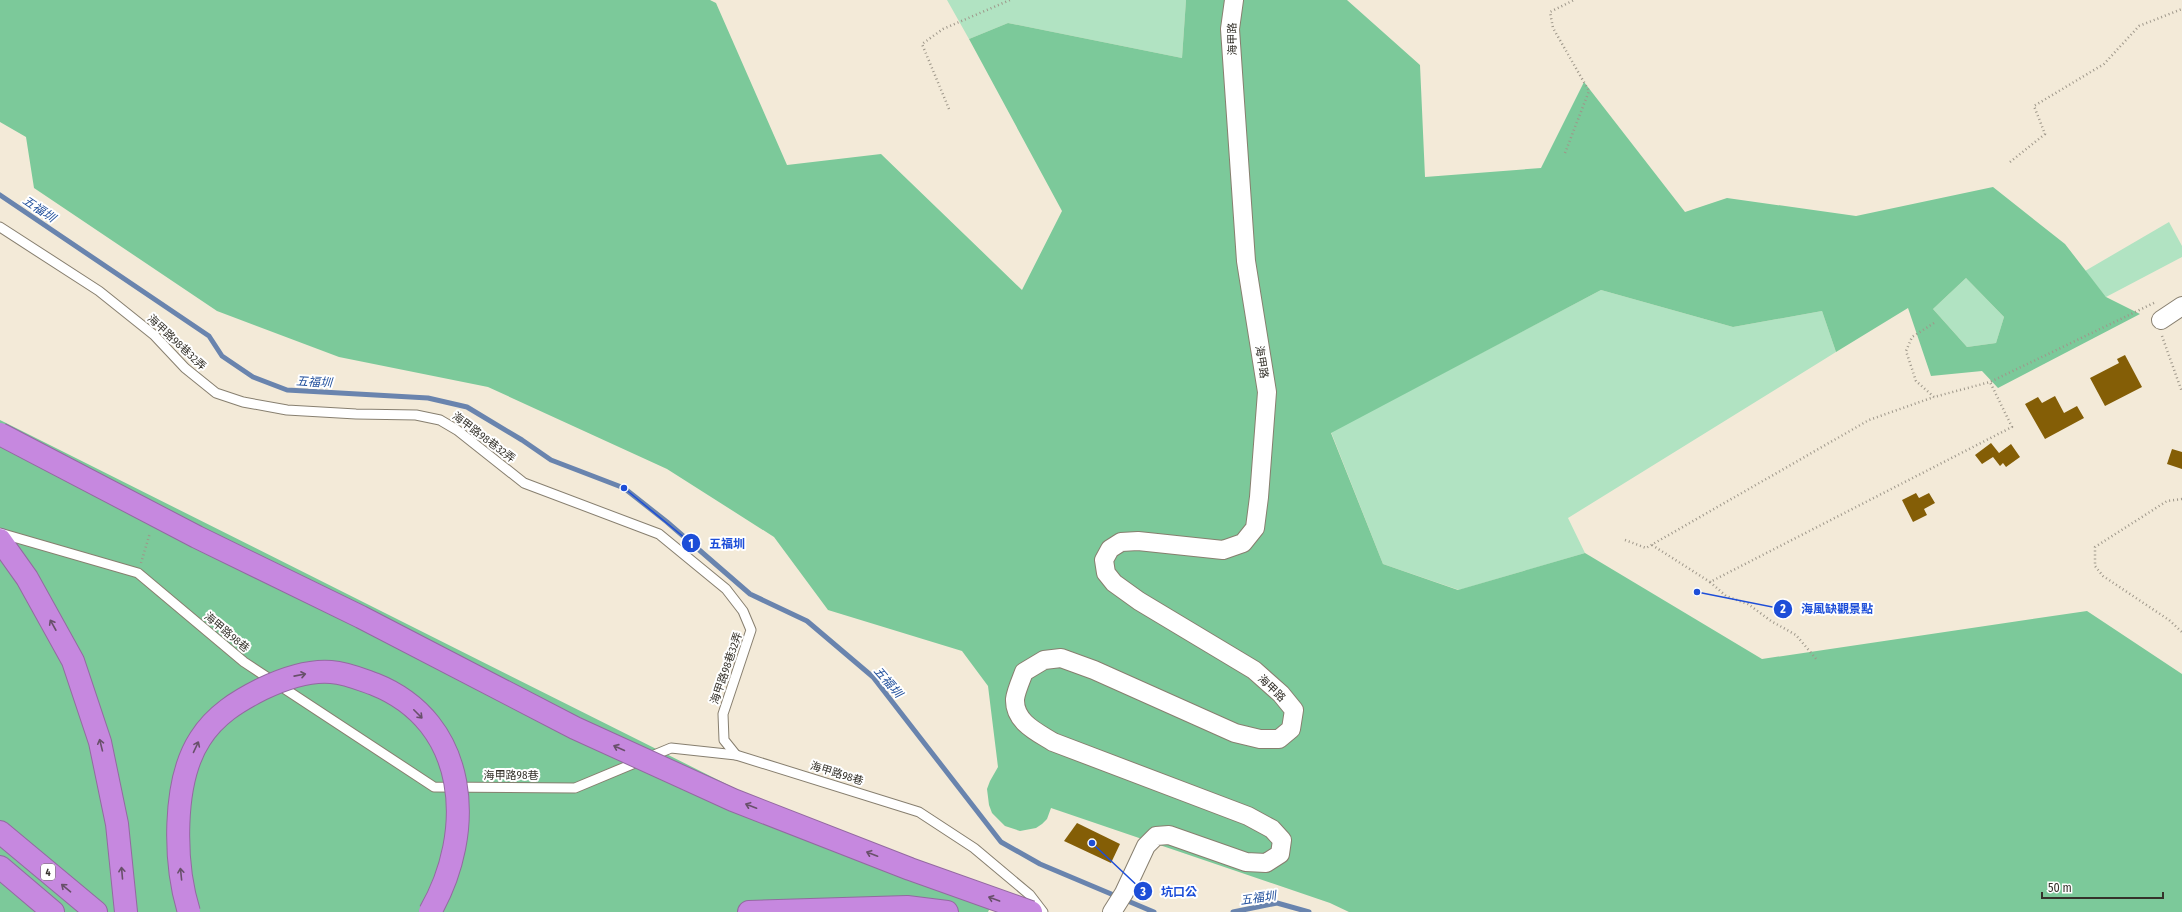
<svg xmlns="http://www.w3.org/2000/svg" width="2182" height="912" viewBox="0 0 2182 912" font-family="'Fira Sans Condensed','Noto Sans TC',sans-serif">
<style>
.green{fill:#b1e3c2}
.forest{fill:#7cc99a;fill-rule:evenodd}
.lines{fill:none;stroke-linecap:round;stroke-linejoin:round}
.stream{stroke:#6984ae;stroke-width:5}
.building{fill:#845e06}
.lane-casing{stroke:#877f6f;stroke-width:11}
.street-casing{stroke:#877f6f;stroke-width:20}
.highway-casing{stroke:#936aa0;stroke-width:24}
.path{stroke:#9e978a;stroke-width:2.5;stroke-dasharray:1 3;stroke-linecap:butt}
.lane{stroke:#fff;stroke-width:9}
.street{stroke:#fff;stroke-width:18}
.highway{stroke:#c688df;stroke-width:22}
.highway-bridge-casing{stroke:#936aa0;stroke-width:24;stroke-linecap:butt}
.highway-bridge{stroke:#c688df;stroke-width:22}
.oneway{stroke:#68506a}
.labels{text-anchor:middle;stroke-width:4;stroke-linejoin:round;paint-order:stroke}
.shield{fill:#fff;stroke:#72706b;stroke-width:1}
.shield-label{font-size:10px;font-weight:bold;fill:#35322b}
.street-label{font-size:11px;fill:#35322b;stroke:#fff}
.water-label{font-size:12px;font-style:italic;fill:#23519d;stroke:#fff}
.leader{fill:none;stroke:#1d4ed8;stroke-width:1.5}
.callout-dot{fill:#1d4ed8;stroke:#fff;stroke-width:1.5}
.mark-label{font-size:12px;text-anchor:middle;font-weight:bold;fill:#fff}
.callout-label{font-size:12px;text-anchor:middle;font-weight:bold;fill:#1d4ed8;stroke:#fff;stroke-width:4;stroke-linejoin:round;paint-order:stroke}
</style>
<rect width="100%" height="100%" fill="#f3ead8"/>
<!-- green -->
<g class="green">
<polygon points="947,0 1186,0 1182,58 1008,23 969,39"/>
<polygon points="2169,222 2182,246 2182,257 2106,297 2085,271"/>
<polygon points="1966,278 2004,317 1996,343 1967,347 1933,309"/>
<polygon points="1601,290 1733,327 1822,311 1836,352 1568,518 1585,553 1459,590 1383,564 1331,432"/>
</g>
<!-- forest -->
<g class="forest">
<path d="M0,0h710l6,3 71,162 94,-11 141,136 40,-79 -93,-172 39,-16 174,35 4,-58h161l73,65 5,112 116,-9 43,-86 101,130 42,-14 129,18 137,-29 72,57 41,53 34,17 -142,74 -16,-17 -51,5 -23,-68 -72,44 -14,-41 -89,16 -132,-37 -270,143 52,131 75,26 127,-37 177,106 325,-48 95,63v238h-833l-19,-9 -279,-95 -4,11 -5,5 -6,4 -16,3 -15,-5 -13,-13 -3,-8 -2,-16 3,-8 8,-14 -10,-81 -26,-35 -134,-41 -54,-73 -107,-68 -179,-82 -149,-30 -122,-46 -183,-123 -8,-51 -26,-15zM1966,278l38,39 -8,26 -29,4 -34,-38z"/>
<polygon points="0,420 778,810 999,889 988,912 0,912"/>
</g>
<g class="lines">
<!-- stream -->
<g class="stream">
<polyline points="0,195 209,336 222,356 253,377 287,390 428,398 467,407 522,440 551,460 624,488 667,522 750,594 807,621 873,677 1001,842 1040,864 1154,912"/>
<polyline points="1233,912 1277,903 1309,912"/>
</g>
</g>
<!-- building -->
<g class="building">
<polygon points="2125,355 2142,387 2105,406 2090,378 2119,363 2117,359"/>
<polygon points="2055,396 2064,413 2077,406 2084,418 2045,439 2025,404 2038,397 2042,403"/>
<polygon points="1991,443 1999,453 2011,444 2020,457 2006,467 2003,463 2000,466 1993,457 1982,464 1975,455"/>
<polygon points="2172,449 2182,452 2182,469 2167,464"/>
<polygon points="1916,493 1919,498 1929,493 1935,503 1924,509 1927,515 1913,522 1902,500"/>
<polygon points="1077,823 1120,844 1111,863 1064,841"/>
</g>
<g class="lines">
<!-- lane casing -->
<g class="lane-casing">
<g id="lane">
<polyline points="0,227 99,291 154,335 185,368 216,393 243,402 287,410 356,414 416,415 440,420 457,430 524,483 659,534 726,589 743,611 751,630 723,714 724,740 736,755"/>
<polyline points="0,533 138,573 244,662 434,787 575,788 671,748 736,755 919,812 974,848 1030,895 1043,912"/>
</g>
</g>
<!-- street casing -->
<g class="street-casing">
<g id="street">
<polyline points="2161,320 2182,306"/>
<path d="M1112,912l12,-19 22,-47 10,-10 13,-1 77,27 20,1 14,-9 2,-14 -10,-11 -24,-13 -195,-74c-16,-10 -39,-20 -38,-43 1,-8 6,-19 9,-27l20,-12 17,-2 33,12 141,63 25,6h19l12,-10 3,-19 -13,-16 -27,-24 -115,-69 -25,-18 -8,-10 -2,-13 6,-11 11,-7 17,-1 85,9 20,-7 12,-15 4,-31 8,-105 -21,-131 -16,-232 4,-29"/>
</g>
</g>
<!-- highway casing -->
<g class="highway-casing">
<g id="highway">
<polyline points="0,540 27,578 73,661 100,742 117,824 126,912"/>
<polyline points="0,832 96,912"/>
<polyline points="0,867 53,912"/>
<polyline points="749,912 907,907 947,912"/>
</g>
</g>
<!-- path -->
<g class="path">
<polyline points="949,109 922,44 943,29 1010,0"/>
<polyline points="1565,153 1589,91 1553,28 1550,12 1574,0"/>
<polyline points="2010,162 2045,134 2034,106 2104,64 2139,26 2182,9"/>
<polyline points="1934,323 1912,337 1906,351 1916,381 1934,397 1990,382 2156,302"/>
<polyline points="2162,336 2182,392"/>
<polyline points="2182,499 2167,501 2095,547 2095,566 2103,576 2169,620 2182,632"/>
<polyline points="1625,540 1646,548 1869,420 1934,397"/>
<polyline points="1652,545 1710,582 2012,427 1990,382"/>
<polyline points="141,563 150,533"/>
<polyline points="1710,582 1726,596 1748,604 1771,621 1796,635 1817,660"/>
</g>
<!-- lane -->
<use href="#lane" class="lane"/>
<!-- street -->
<use href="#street" class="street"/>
<!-- highway -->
<use href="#highway" class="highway"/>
<!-- highway-bridge casing -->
<g class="highway-bridge-casing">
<g id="highway-bridge">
<polyline points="0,434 197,537 361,617 575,728 733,800 910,869 1031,912"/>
<path d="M189,912c-15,-48 -17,-130 11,-173 15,-24 38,-38 62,-50 21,-10 45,-19 69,-17 15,1 29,7 43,12 96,38 102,148 56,228"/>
</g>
</g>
<!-- highway-bridge -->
<use href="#highway-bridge" class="highway-bridge"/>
</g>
<!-- one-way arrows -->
<defs><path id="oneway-shaft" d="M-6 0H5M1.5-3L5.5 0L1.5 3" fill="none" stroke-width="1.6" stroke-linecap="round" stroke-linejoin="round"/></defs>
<g class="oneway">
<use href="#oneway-shaft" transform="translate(53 625) rotate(-119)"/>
<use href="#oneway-shaft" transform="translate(300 675) rotate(-11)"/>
<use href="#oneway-shaft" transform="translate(418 714) rotate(45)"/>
<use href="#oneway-shaft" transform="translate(101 745) rotate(-104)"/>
<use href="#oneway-shaft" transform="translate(196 747) rotate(-65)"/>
<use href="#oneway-shaft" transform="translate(619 748) rotate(-156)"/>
<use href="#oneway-shaft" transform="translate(751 806) rotate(-159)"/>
<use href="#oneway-shaft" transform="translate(872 854) rotate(-159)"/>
<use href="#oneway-shaft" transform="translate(122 873) rotate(-95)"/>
<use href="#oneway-shaft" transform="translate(181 874) rotate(-96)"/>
<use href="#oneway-shaft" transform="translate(66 888) rotate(-140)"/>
<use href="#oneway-shaft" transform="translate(994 899) rotate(-160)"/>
</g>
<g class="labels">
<!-- shield labels -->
<rect class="shield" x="41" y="864" width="14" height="16" rx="3"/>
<g class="shield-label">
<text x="48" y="876">4</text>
</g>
<!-- street labels -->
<g class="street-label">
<text transform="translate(1232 39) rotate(-91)" y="4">海甲路</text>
<text transform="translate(177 342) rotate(43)" y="4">海甲路98巷32弄</text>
<text transform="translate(1262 362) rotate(81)" y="4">海甲路</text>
<text transform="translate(484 437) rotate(37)" y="4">海甲路98巷32弄</text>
<text transform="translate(227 632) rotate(40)" y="4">海甲路98巷</text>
<text transform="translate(726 668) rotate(-71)" y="4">海甲路98巷32弄</text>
<text transform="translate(1272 688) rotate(44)" y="4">海甲路</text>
<text transform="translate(837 773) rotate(17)" y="4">海甲路98巷</text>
<text x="511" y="779">海甲路98巷</text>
</g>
<!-- water labels -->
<g class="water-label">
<text transform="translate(39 209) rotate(34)" y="4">五福圳</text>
<text transform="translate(314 382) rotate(3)" y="4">五福圳</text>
<text transform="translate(888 682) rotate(49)" y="4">五福圳</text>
<text transform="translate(1258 898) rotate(-8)" y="4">五福圳</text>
</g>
</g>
<!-- callouts -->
<path class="leader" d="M624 488L691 543M1697 592L1783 609M1092 843L1143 891"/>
<g class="callout-dot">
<circle cx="624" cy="488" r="4"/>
<circle cx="1697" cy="592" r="4"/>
<circle cx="1092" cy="843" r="4"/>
<circle cx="691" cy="543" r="10"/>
<circle cx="1783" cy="609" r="10"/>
<circle cx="1143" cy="891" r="10"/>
</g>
<g class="mark-label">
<text x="691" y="548">1</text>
<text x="1783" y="613">2</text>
<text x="1143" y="896">3</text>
</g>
<g class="callout-label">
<text x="727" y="548">五福圳</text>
<text x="1837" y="613">海風缺觀景點</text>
<text x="1179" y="896">坑口公</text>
</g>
<!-- scale -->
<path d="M2042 892v6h121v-6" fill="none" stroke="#35322b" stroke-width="2"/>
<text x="2048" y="892" font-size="12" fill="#35322b" stroke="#ffffff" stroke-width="3" paint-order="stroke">50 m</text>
</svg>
